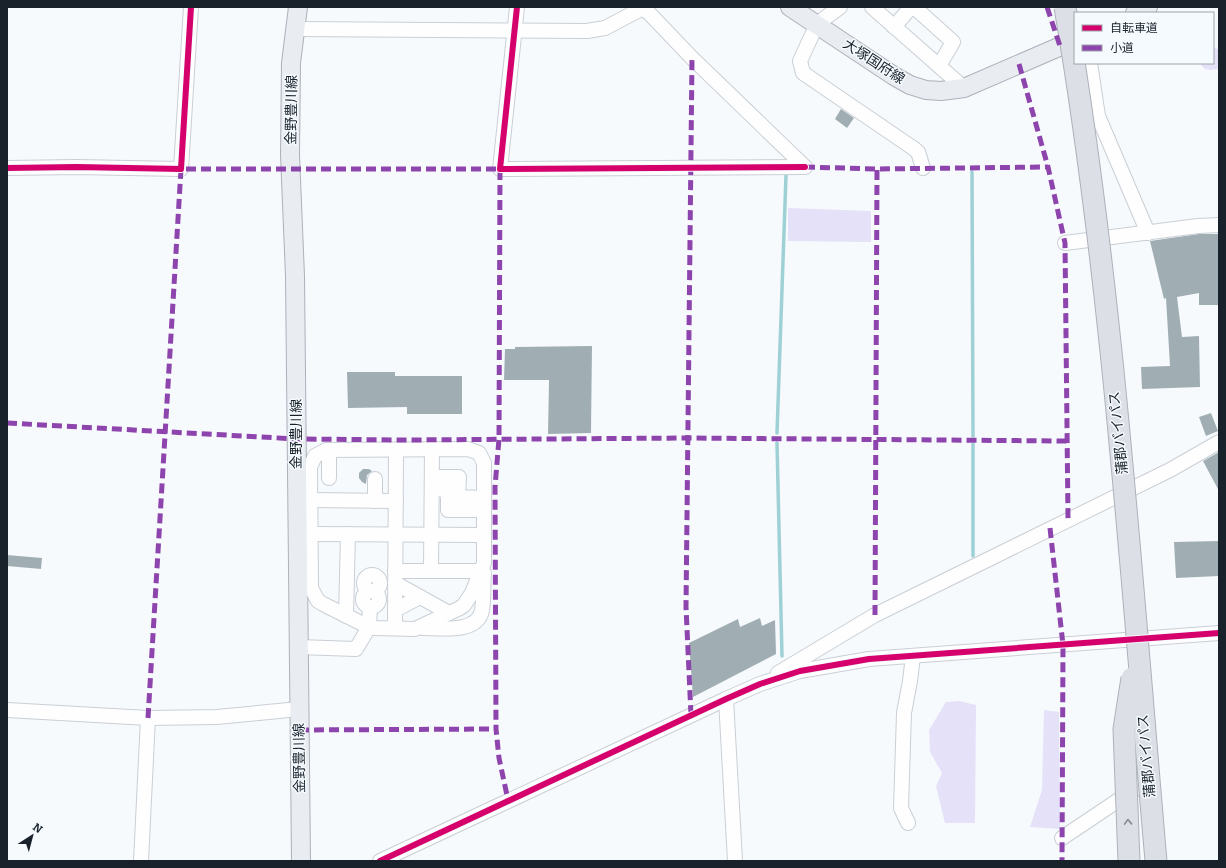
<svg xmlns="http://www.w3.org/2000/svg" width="1226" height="868" viewBox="0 0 1226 868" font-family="Bitter,'Noto Sans JP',serif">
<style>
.green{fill:#e4e1f9}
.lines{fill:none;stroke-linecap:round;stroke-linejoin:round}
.stream{stroke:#9ed1d6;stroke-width:3.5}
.building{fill:#a0aeb3}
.minor-casing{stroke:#c9cfd5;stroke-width:16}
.major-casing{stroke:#adb1ba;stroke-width:20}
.minor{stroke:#fefeff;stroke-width:14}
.major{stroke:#e9ecf0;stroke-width:18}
.highway-bridge-casing{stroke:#adb1ba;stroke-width:23;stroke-linecap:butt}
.highway-bridge{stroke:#dcdfe6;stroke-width:21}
.quiet{stroke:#8e44ad;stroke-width:5;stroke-dasharray:10 5;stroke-linecap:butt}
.cycleway-casing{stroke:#f5faff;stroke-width:8}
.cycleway{stroke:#d6006c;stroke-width:6}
.oneway{stroke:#848a92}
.labels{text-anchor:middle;stroke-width:3;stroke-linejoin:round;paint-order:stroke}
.street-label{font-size:14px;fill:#19222b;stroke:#f5faff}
</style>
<rect width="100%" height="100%" fill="#f7fafd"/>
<!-- green -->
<g class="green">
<path d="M1213,48l6,1v20c-8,1 -15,3 -19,-6h13z"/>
<polygon points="788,208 871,211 871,242 788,241"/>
<polygon points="959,701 976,705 975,823 945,823 936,786 942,773 930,752 929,730 946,702"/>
<polygon points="1044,710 1059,712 1060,829 1030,827 1042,790"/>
</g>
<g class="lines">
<!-- stream -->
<g class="stream">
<polyline points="972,172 973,436"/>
<polyline points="777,433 786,175"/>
<polyline points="777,443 782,656"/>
<polyline points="973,444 973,556"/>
</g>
</g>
<!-- building -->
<g class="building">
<polygon points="841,109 854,118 847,128 835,119"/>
<polygon points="1199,234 1219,234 1219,305 1199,305 1199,293 1177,297 1182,337 1199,336 1200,387 1142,389 1141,367 1170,366 1166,298 1164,299 1150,241"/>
<polygon points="592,346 591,433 548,434 549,380 504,380 505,349 515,349 515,347"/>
<polygon points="347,372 395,372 395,376 462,376 462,414 407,414 407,407 348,408"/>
<polygon points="1211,413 1218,431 1206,436 1199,417"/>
<polygon points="1219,452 1219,491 1203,461"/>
<polygon points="363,469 369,469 372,471 367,475 366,484 362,482 359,478 359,473"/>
<polygon points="1219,541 1219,576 1176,578 1174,542"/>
<polygon points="7,555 42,558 41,569 7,566"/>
<polygon points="760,618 762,626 775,620 776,654 693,697 689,643 738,619 740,627"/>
</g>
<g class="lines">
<!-- minor casing -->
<g class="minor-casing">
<g id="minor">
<polyline points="517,7 500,169 805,167"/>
<polyline points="641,7 649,13 692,58 805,167"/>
<polyline points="840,7 817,24 800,61 803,73 913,148 918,152 923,168"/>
<polyline points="872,7 964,88"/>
<polyline points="914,7 953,42 939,66"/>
<polyline points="894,27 911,7"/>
<polyline points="294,29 587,31 605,28 643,8"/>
<polyline points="1090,63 1098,116 1148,233"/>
<polyline points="7,168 77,167 181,169 191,7"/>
<polyline points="1065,243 1198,226 1219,225"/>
<polygon points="468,449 479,453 484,463 484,563 472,593 464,605 460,608 415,629 374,628 363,624 323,604 318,601 311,588 310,467 315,456 326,450"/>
<polyline points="432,477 459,477 458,497 484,498"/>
<polyline points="329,478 329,450"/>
<polyline points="432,489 448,490 448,510 484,510"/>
<polyline points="310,500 396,501"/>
<polyline points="375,501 375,479"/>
<polyline points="310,534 484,535"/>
<polyline points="395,571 482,571"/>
<polyline points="431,571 432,449"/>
<circle cx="372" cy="583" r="8"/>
<polyline points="395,583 449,613"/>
<circle cx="371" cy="599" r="8"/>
<polyline points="395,610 420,597"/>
<polyline points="346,616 348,534"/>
<polyline points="395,628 396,450"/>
<path d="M423,628c17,0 55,6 59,-18 2,-12 1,-25 2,-37"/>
<polyline points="298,647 356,649 369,627 370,607"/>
<polyline points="778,673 875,615 1170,470 1219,442"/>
<polyline points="726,699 735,861"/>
<polyline points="7,710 148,718 217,717 299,709"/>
<polyline points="908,823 901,808 904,713 910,681 913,656"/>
<polyline points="1062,838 1150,779 1151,784"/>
<polyline points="141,861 148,718"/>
<polyline points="380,861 726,699 760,684 800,671 869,659 1219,633"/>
</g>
</g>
<!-- major casing -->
<g class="major-casing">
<g id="major">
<polyline points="298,7 291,63 290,155 295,276 301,861"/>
<polyline points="790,7 894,76 910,85 926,90 941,91 964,88 1075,40"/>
<polyline points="1135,13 1148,7"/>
</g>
</g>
<!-- minor -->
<use href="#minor" class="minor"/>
<!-- major -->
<use href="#major" class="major"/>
<!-- highway-bridge casing -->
<g class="highway-bridge-casing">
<g id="highway-bridge">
<path d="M1065,7c48,282 66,569 91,854"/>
<polyline points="1129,861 1124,729 1132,678"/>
</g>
</g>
<!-- highway-bridge -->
<use href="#highway-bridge" class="highway-bridge"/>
<!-- quiet -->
<g class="quiet">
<polyline points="1047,7 1060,46"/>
<polyline points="1019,64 1048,167 1065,243 1068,519"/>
<polyline points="805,167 877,169 1048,167"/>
<polyline points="7,423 297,439 404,440 687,438 1066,441"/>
<polyline points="1050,528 1063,645 1062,861"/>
<polyline points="875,615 877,169"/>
<polyline points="691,715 686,607 692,58"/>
<polyline points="148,718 181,169 500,169 499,439 495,487 496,729 499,758 508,800"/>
<polyline points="299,730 496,729"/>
</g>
<!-- cycleway casing -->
<g class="cycleway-casing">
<g id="cycleway">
<polyline points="517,7 500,169 805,167"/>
<polyline points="7,168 77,167 181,169 191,7"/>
<polyline points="380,861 726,699 760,684 800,671 869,659 1219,633"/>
</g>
</g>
<!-- cycleway -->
<use href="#cycleway" class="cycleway"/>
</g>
<!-- one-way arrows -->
<defs><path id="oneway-chevron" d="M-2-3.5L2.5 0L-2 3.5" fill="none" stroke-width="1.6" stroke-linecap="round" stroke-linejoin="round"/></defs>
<use class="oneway" href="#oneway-chevron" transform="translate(1128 822) rotate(-92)"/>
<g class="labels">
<!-- street labels -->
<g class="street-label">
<text transform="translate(874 61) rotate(33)" y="5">大塚国府線</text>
<text transform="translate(291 110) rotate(-89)" y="5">金野豊川線</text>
<text transform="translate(1118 433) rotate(-96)" y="5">蒲郡バイパス</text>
<text transform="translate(296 434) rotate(-90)" y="5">金野豊川線</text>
<text transform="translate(1146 756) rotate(-95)" y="5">蒲郡バイパス</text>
<text transform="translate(299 758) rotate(-91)" y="5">金野豊川線</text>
</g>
</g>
<!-- border -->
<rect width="1226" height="868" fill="none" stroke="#19222b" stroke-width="16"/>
<!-- legend -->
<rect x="1074" y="12" width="140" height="52" fill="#f5faff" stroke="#9da4aa"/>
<rect x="1082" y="25" width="20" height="6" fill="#d6006c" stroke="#9da4aa"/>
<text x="1110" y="32" font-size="12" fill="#19222b">自転車道</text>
<rect x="1082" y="45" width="20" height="6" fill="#8e44ad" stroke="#9da4aa"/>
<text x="1110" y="52" font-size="12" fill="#19222b">小道</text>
<!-- north arrow -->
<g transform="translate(32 836) rotate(36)" stroke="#f5faff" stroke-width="3" paint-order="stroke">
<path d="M0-3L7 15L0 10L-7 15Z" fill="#19222b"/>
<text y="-6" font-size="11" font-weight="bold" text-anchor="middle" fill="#19222b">N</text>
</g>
</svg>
